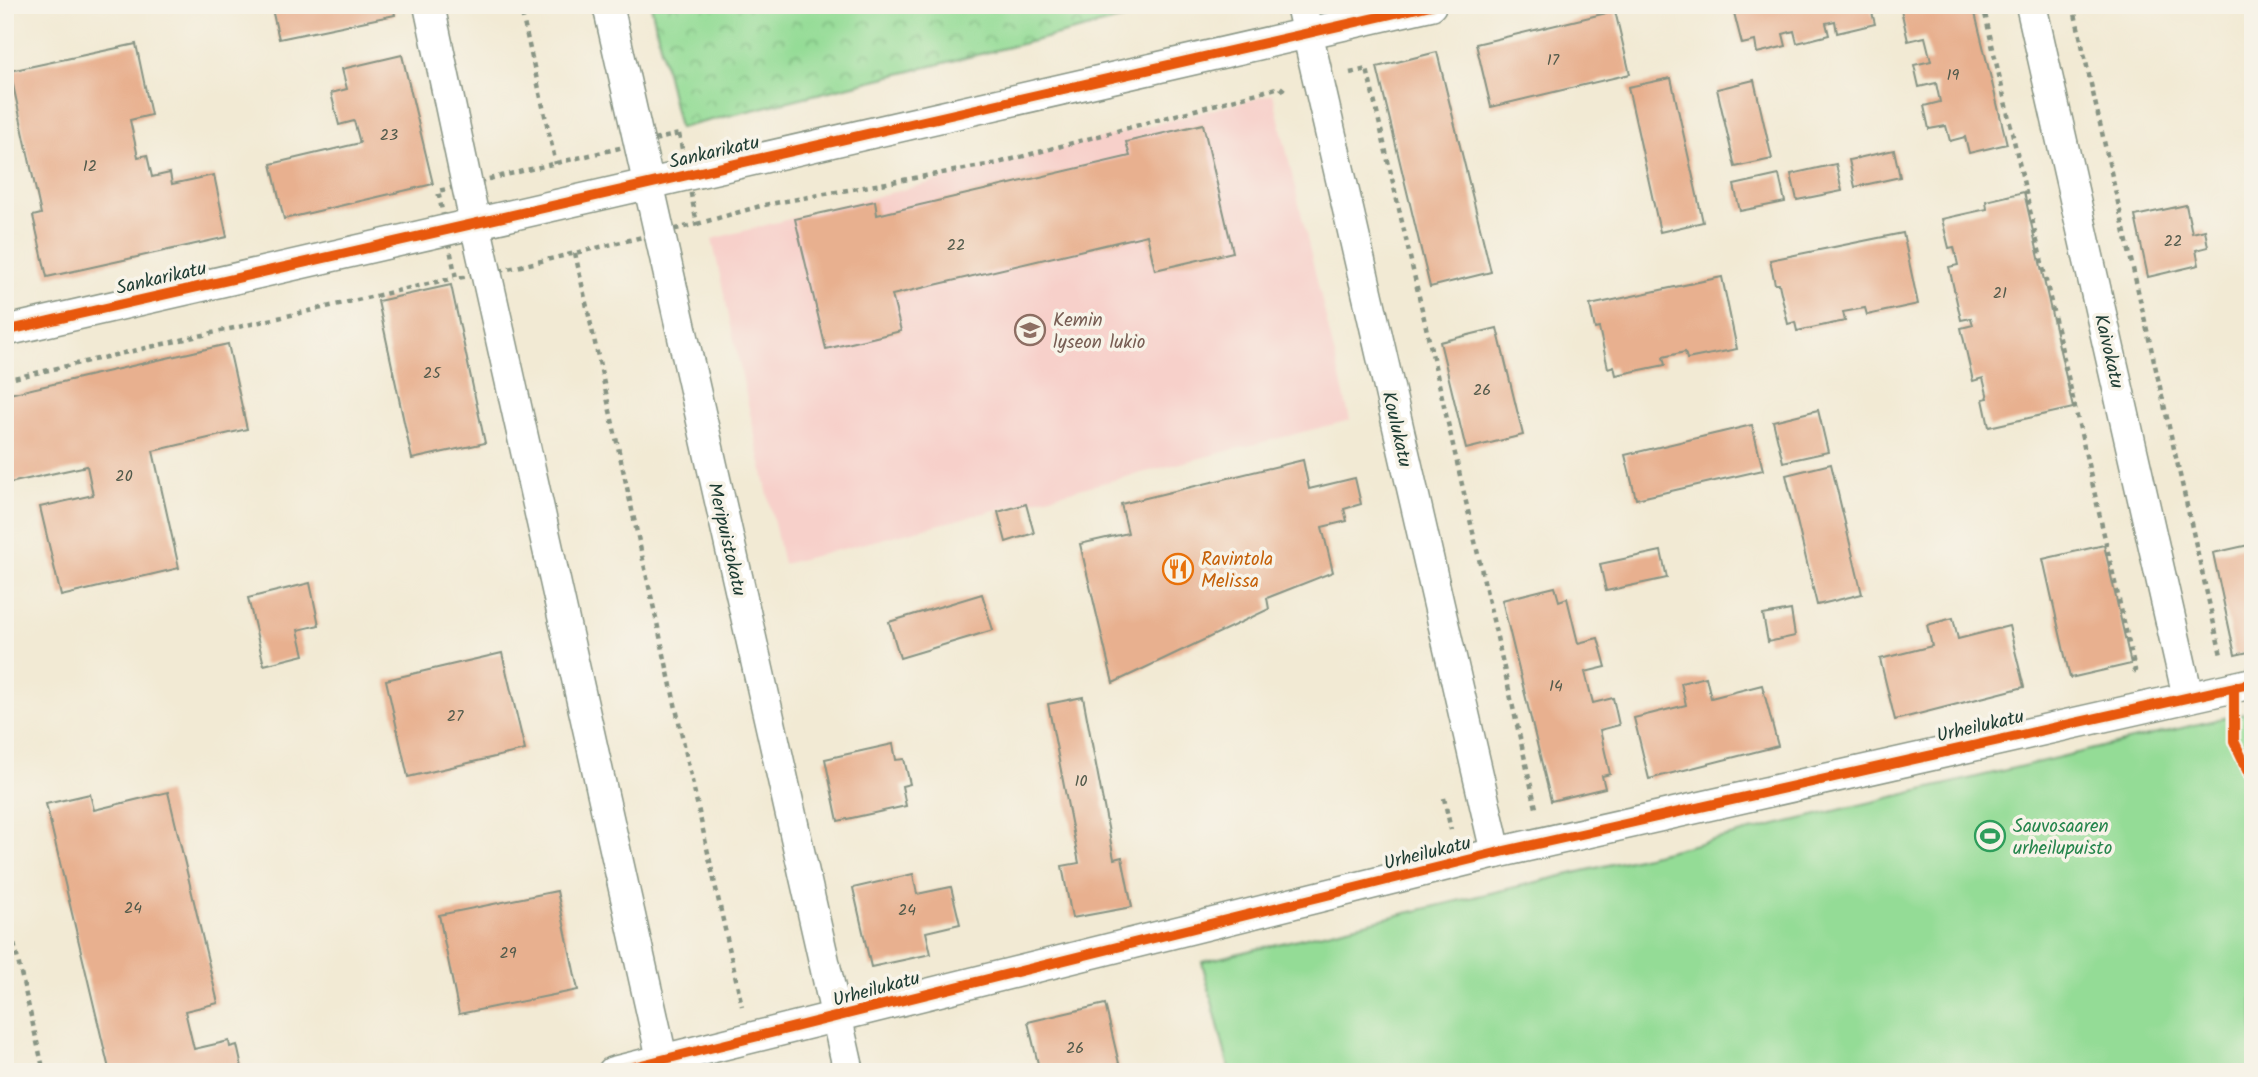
<svg xmlns="http://www.w3.org/2000/svg" width="2258" height="1077" viewBox="0 0 2258 1077" font-family="Kalam,sans-serif">
<style>
.built{fill:#f7d0ca}
.park{fill:url(#park-crowns);stroke:#5a8c65;stroke-width:2}
.pitch{fill:#94dc96;stroke:#5a8c65;stroke-width:2}
.building{fill:#e8b08f}
.lines{fill:none;stroke-linecap:round;stroke-linejoin:round}
.minor-casing{stroke:#889484;stroke-width:33}
.path{stroke:#889484;stroke-width:4.5;stroke-dasharray:5 5;stroke-linecap:butt}
.minor{stroke:#fff;stroke-width:30}
.cycleway-casing{stroke:#f7f3e8;stroke-width:15}
.cycleway{stroke:#e8590c;stroke-width:10}
.labels{text-anchor:middle;stroke-width:7;stroke-linejoin:round;paint-order:stroke}
.number-label{font-size:16px;fill:#515a4b}
.street-label{font-size:19px;fill:#1f3d34;stroke:#f7f3e8}
.education-label{font-size:19px;fill:#785e54;stroke:#f7f3e8;text-anchor:start}
.food-label{font-size:19px;fill:#c56008;stroke:#f7f3e8;text-anchor:start}
.leisure-label{font-size:19px;fill:#27864d;stroke:#f7f3e8;text-anchor:start}
</style>
<defs>
<pattern id="park-crowns" width="20" height="18" patternUnits="userSpaceOnUse" patternTransform="scale(1.75)"><rect width="20" height="18" fill="#94dc96"/><path d="M2 6a3 3 0 1 1 6 0M12 15a3 3 0 1 1 6 0" fill="none" stroke="#78b47b"/></pattern>
</defs>
<rect width="100%" height="100%" fill="#f7f3e8"/>
<filter id="ink" filterUnits="userSpaceOnUse"><feTurbulence type="fractalNoise" baseFrequency=".0143" numOctaves="2"/><feDisplacementMap in="SourceGraphic" scale="14" xChannelSelector="R" yChannelSelector="G"/><feConvolveMatrix kernelMatrix="1 2 1 2 8 2 1 2 1" color-interpolation-filters="sRGB"/></filter>
<filter id="wash" filterUnits="userSpaceOnUse"><feTurbulence type="fractalNoise" baseFrequency=".00686" numOctaves="4" result="noise"/><feDisplacementMap in="SourceGraphic" scale="28" xChannelSelector="R" yChannelSelector="G"/><feGaussianBlur stdDeviation="1.57" result="paint"/><feColorMatrix in="noise" values="0 0 0 0 0 0 0 0 0 0 0 0 0 0 0 0 0 1.4 0 .05"/><feComposite in="paint" operator="in"/></filter>
<g filter="url(#wash)">
<rect width="100%" height="100%" fill="#f2ead4"/>
<!-- built -->
<polygon class="built" points="1273,94 1350,420 783,564 712,239"/>
<!-- park -->
<polygon class="park" points="651,5 1180,5 679,128"/>
<!-- pitch -->
<polygon class="pitch" points="2253,711 2253,1072 1230,1072 1202,962"/>
<g id="blocks">
<!-- building -->
<g class="building">
<polygon points="271,5 393,5 395,15 279,39"/>
<polygon points="1732,5 1870,5 1875,24 1837,33 1835,21 1826,23 1829,35 1797,43 1794,31 1783,34 1786,46 1757,53 1755,41 1742,44"/>
<polygon points="1900,5 1973,5 2007,144 1969,153 1965,137 1950,141 1946,126 1929,129 1924,106 1940,102 1936,83 1919,87 1914,65 1931,61 1925,37 1908,41"/>
<polygon points="1615,11 1630,74 1491,107 1476,44"/>
<polygon points="136,44 151,115 130,120 138,157 147,155 152,177 170,173 172,184 214,175 227,237 47,277 33,216 41,214 10,71"/>
<polygon points="1437,52 1491,272 1430,287 1377,67"/>
<polygon points="402,55 433,184 284,219 271,164 360,143 354,121 339,125 331,93 347,89 342,69"/>
<polygon points="1671,78 1703,222 1660,232 1628,87"/>
<polygon points="1754,80 1772,159 1735,167 1717,89"/>
<polygon points="1203,124 1233,252 1155,270 1147,235 892,295 901,331 826,349 795,219 875,201 877,215 1130,156 1126,142"/>
<polygon points="1894,150 1900,177 1855,187 1849,160"/>
<polygon points="1836,164 1842,191 1797,200 1791,174"/>
<polygon points="1779,175 1785,202 1740,211 1734,185"/>
<polygon points="2024,192 2073,408 1989,427 1983,399 1988,398 1983,378 1973,381 1961,328 1973,325 1971,318 1961,320 1949,267 1958,265 1954,247 1949,248 1942,219 1987,209 1986,201"/>
<polygon points="2186,205 2192,233 2205,230 2208,247 2196,250 2199,265 2148,277 2135,216"/>
<polygon points="1903,233 1918,304 1867,315 1865,308 1843,312 1845,321 1797,331 1795,322 1788,324 1779,284 1775,284 1770,260"/>
<polygon points="1722,277 1737,349 1687,359 1685,352 1663,357 1665,365 1616,375 1614,366 1608,368 1599,328 1595,329 1590,305"/>
<polygon points="451,285 485,443 412,459 378,301"/>
<polygon points="1497,328 1523,435 1466,449 1440,342"/>
<polygon points="228,344 247,429 153,451 179,568 61,596 40,507 93,495 87,466 5,484 5,395"/>
<polygon points="1818,410 1828,452 1783,462 1773,421"/>
<polygon points="1752,425 1763,470 1636,499 1625,455"/>
<polygon points="1303,460 1309,489 1355,478 1361,504 1344,509 1347,521 1322,527 1333,572 1267,598 1269,609 1113,683 1080,544 1128,533 1121,504"/>
<polygon points="1831,464 1862,594 1817,605 1786,475"/>
<polygon points="1026,504 1034,533 1006,542 998,512"/>
<polygon points="2253,544 2253,651 2235,655 2213,553"/>
<polygon points="2104,545 2131,664 2070,678 2043,559"/>
<polygon points="1661,551 1667,578 1606,591 1600,564"/>
<polygon points="310,583 319,625 298,630 304,655 264,665 248,598"/>
<polygon points="1555,587 1559,601 1567,598 1578,643 1598,638 1606,667 1585,672 1593,703 1613,698 1619,725 1600,730 1610,774 1602,776 1605,788 1551,801 1502,600"/>
<polygon points="982,594 993,630 900,658 889,622"/>
<polygon points="1791,610 1795,636 1768,642 1763,615"/>
<polygon points="1953,618 1958,639 2009,626 2024,687 1895,720 1880,659 1932,646 1927,625"/>
<polygon points="502,653 525,750 408,777 386,680"/>
<polygon points="1706,677 1711,698 1762,685 1778,746 1649,779 1634,718 1686,705 1681,683"/>
<polygon points="1083,697 1114,859 1122,857 1132,907 1072,918 1062,866 1079,863 1048,704"/>
<polygon points="893,744 896,760 904,759 910,784 902,786 906,806 838,821 825,759"/>
<polygon points="168,792 218,1003 185,1011 194,1049 229,1041 230,1047 237,1045 243,1072 102,1072 109,1069 46,804 90,794 94,810"/>
<polygon points="913,874 917,894 951,887 960,924 926,932 931,954 871,967 853,888"/>
<polygon points="557,891 578,990 459,1014 439,915"/>
<polygon points="1105,1004 1121,1072 1040,1072 1028,1022"/>
</g>
</g>
</g>
<g filter="url(#ink)">
<use href="#blocks" fill-opacity="0" stroke="#889484" stroke-width="2"/>
<g class="lines">
<!-- minor casing -->
<g class="minor-casing">
<g id="minor">
<polyline points="429,5 475,223 665,1072"/>
<polyline points="608,5 849,1072"/>
<polyline points="1301,5 1496,853"/>
<polyline points="2031,5 2188,697"/>
<polyline points="5,331 1431,5"/>
<polyline points="613,1072 1496,853 2253,683"/>
</g>
</g>
<!-- path -->
<g class="path">
<polyline points="520,5 556,164"/>
<polyline points="1983,5 2135,670 2131,675"/>
<polyline points="2073,5 2221,655"/>
<polyline points="1350,73 1367,69 1536,808"/>
<polygon points="679,134 697,224 487,274 456,278 438,191"/>
<polyline points="697,224 764,205 998,163 1280,87 1285,91"/>
<polyline points="575,253 742,1006"/>
<polyline points="5,380 454,278"/>
<polyline points="1444,798 1451,830"/>
<polyline points="5,905 44,1072"/>
</g>
<!-- minor -->
<use href="#minor" class="minor"/>
<!-- cycleway casing -->
<g class="cycleway-casing">
<g id="cycleway">
<polyline points="5,331 1431,5"/>
<polyline points="2234,688 2234,741 2253,781"/>
<polyline points="613,1072 1496,853 2253,683"/>
</g>
</g>
<!-- cycleway -->
<use href="#cycleway" class="cycleway"/>
</g>
</g>
<!-- icons -->
<defs>
<g id="school-ring" transform="scale(1.575)"><circle r="9.5" fill="#f7f3e8" stroke="#8d6e63" stroke-width="1.5"/><path d="M0-5L7-2L0 1L-7-2ZM-4 1L0 2.5L4 1V4Q0 6-4 4Z" fill="#8d6e63"/></g>
<g id="restaurant-ring" transform="scale(1.575)"><circle r="9.5" fill="#f7f3e8" stroke="#e8710a" stroke-width="1.5"/><path d="M-5-6h1v4h1v-4h1v4h1v-4h1v5L-1.5 .5V6h-2V.5L-5-1ZM5-6V6H3V1.5H1.5Q1.5-4 5-6Z" fill="#e8710a"/></g>
<g id="stadium-ring" transform="scale(1.575)"><circle r="9.5" fill="#f7f3e8" stroke="#2e9e5b" stroke-width="1.5"/><path d="M0-5a6.5 5 0 1 0 0 10a6.5 5 0 1 0 0-10ZM-3.5-1.8h7v3.6h-7Z" fill="#2e9e5b"/></g>
</defs>
<g fill-rule="evenodd">
<use href="#school-ring" x="1030" y="330"/>
<use href="#restaurant-ring" x="1178" y="569"/>
<use href="#stadium-ring" x="1990" y="836"/>
</g>
<g class="labels">
<!-- number labels -->
<g class="number-label">
<text x="1553" y="65">17</text>
<text x="1953" y="80">19</text>
<text x="389" y="140">23</text>
<text x="90" y="171">12</text>
<text x="2173" y="246">22</text>
<text x="956" y="250">22</text>
<text x="2000" y="298">21</text>
<text x="432" y="378">25</text>
<text x="1482" y="395">26</text>
<text x="124" y="481">20</text>
<text x="1556" y="691">14</text>
<text x="455" y="721">27</text>
<text x="1081" y="786">10</text>
<text x="133" y="913">24</text>
<text x="907" y="915">24</text>
<text x="508" y="958">29</text>
<text x="1075" y="1053">26</text>
</g>
<!-- street labels -->
<g class="street-label">
<text transform="translate(714 151) rotate(-13)" y="7">Sankarikatu</text>
<text transform="translate(161 277) rotate(-13)" y="7">Sankarikatu</text>
<text transform="translate(2110 351) rotate(77)" y="7">Kaivokatu</text>
<text transform="translate(1398 429) rotate(77)" y="7">Koulukatu</text>
<text transform="translate(728 539) rotate(77)" y="7">Meripuistokatu</text>
<text transform="translate(1980 725) rotate(-13)" y="7">Urheilukatu</text>
<text transform="translate(1427 852) rotate(-14)" y="7">Urheilukatu</text>
<text transform="translate(876 988) rotate(-15)" y="7">Urheilukatu</text>
</g>
<!-- education labels -->
<g class="education-label">
<text x="1053" y="326">Kemin<tspan x="1053" dy="22">lyseon lukio</tspan></text>
</g>
<!-- food labels -->
<g class="food-label">
<text x="1201" y="565">Ravintola<tspan x="1201" dy="22">Melissa</tspan></text>
</g>
<!-- leisure labels -->
<g class="leisure-label">
<text x="2013" y="832">Sauvosaaren<tspan x="2013" dy="22">urheilupuisto</tspan></text>
</g>
</g>
<!-- margin -->
<rect width="2258" height="1077" fill="none" stroke="#f7f3e8" stroke-width="28"/>
</svg>
